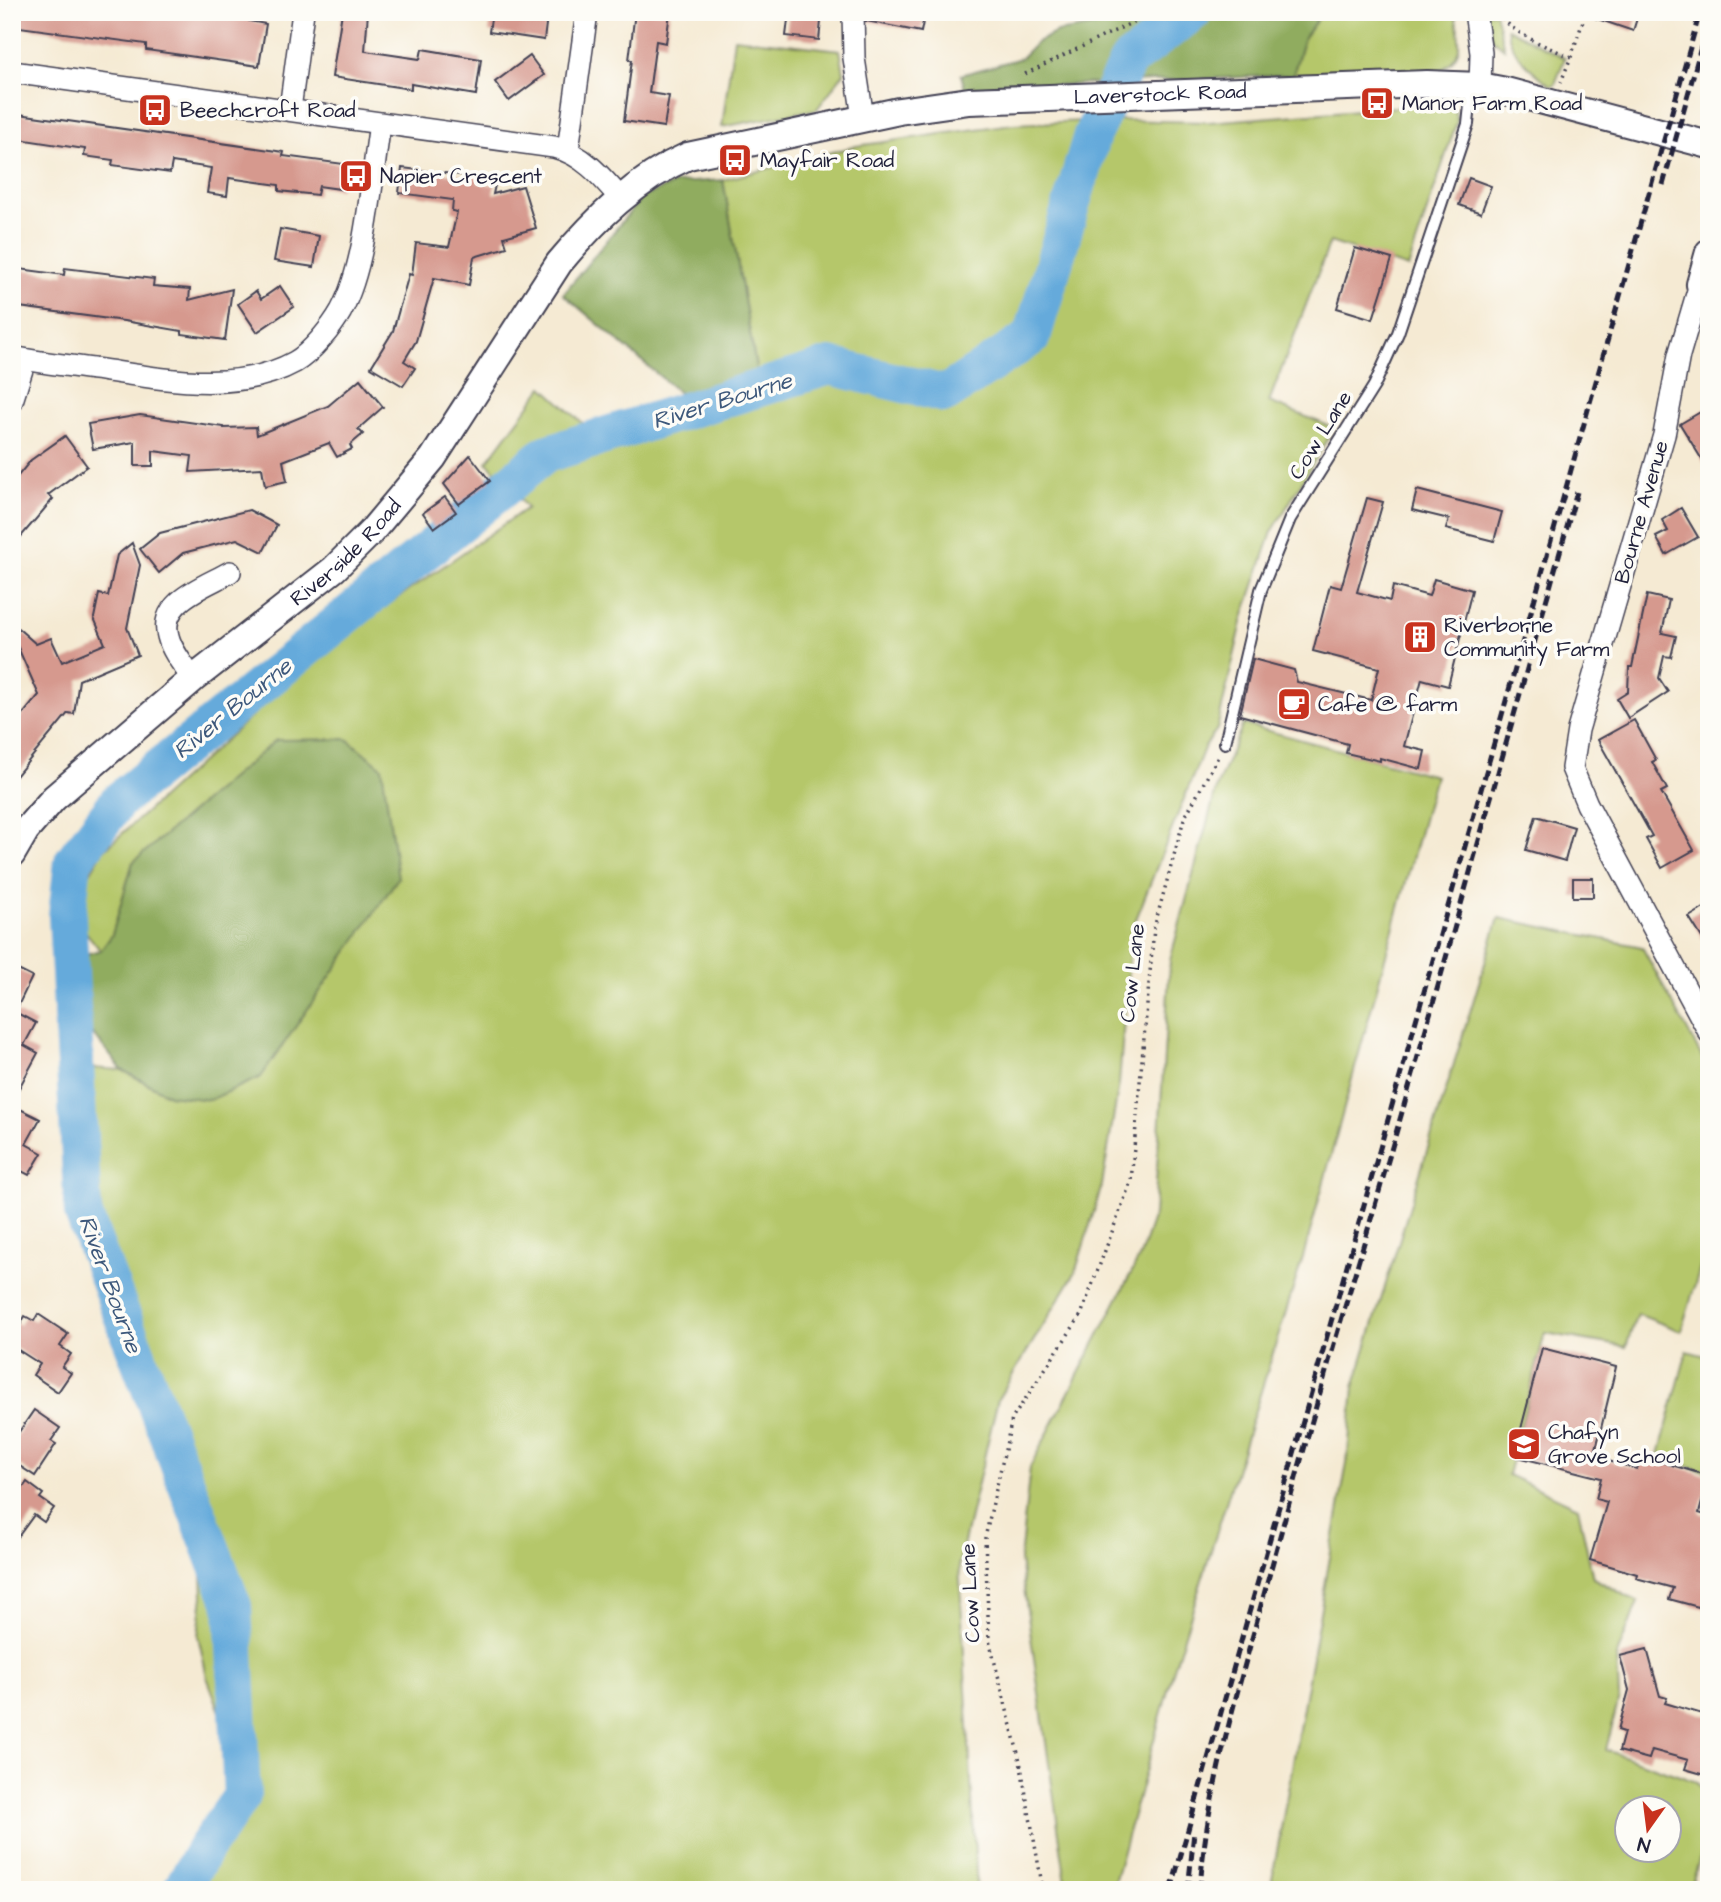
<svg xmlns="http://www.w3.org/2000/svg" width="1721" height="1902" viewBox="0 0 1721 1902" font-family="'Architects Daughter',sans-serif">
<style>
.green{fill:#b5c76a;stroke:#6c7452;stroke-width:2;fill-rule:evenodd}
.forest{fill:#90ac5e;stroke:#59674c;stroke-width:2}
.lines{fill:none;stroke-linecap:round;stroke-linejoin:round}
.river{stroke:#65aadb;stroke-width:38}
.building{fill:#d6998e}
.service-casing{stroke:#424052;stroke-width:14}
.minor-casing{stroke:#424052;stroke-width:24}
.tertiary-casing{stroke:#424052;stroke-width:30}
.path{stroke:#424052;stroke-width:3.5;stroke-dasharray:2 5;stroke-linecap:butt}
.service{stroke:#fff;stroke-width:10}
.minor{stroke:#fff;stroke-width:21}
.tertiary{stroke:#fff;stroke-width:26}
.rail{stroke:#22223b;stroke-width:5;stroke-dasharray:10 5;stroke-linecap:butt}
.labels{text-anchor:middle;stroke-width:7;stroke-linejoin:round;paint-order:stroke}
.street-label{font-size:21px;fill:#22223b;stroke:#fdfcf7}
.poi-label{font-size:21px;fill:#22223b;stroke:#fdfcf7;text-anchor:start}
.water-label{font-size:23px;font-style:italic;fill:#3d587b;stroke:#fdfcf7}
</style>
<rect width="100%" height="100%" fill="#fdfcf7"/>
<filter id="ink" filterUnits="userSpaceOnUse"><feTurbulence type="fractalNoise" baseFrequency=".0143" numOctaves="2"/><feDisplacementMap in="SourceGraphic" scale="14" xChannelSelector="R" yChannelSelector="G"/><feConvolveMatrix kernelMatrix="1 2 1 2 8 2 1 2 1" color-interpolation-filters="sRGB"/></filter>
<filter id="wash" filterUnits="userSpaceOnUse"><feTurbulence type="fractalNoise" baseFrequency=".00686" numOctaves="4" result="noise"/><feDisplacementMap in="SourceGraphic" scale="28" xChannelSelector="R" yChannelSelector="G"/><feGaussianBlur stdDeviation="1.57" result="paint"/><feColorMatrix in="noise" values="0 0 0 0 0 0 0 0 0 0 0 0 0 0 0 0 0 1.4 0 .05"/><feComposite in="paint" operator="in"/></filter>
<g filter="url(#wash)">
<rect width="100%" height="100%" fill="#f5ead3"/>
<!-- green -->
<g class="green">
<path d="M1323,12h132c4,27 12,42 -14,58l-148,5 11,-38z"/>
<polygon points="1484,12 1495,12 1504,48 1491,38"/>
<path d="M1507,28l58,30 -10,26 -4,2c-19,-16 -41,-32 -44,-58z"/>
<polygon points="734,38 840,50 844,73 817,109 722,127"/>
<polygon points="1421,105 1455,109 1457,121 1408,268 1330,242 1269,402 1334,428 1272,532 1243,618 1217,729 1205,746 1131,932 1119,1084 1102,1185 1075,1273 998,1399 959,1563 977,1890 172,1890 231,1792 226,1728 207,1677 198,1636 203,1596 201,1551 225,1547 116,1259 101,1210 91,1068 122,1070 169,1095 133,862 112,935 101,951 77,921 87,878 103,851 330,645 527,508 487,462 543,387 586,426 757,373 723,180 856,146 1012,124 1110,120 1209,122"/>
<polygon points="1243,724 1435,776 1304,1254 1173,1672 1112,1890 1067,1890 1020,1560 1030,1467 1140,1256 1154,1215 1170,960 1217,786"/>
<path d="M1499,918l143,29 67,123v169l-28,92 -44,-17 -11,33 -81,-14 -37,142 70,32 15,71 45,24 -21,53 2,43 -13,52 91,32 12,20v25l-19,63h-420l77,-427 7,-76zM1626,1808h42v42h-42z"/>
<polygon points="1687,1351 1709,1357 1709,1472 1658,1458"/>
</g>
<!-- forest -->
<g class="forest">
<polygon points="1127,12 1323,12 1304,37 1293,75 965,89 961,75 1021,58 1037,42 1057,32 1094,26"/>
<polygon points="723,180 757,373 683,396 563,294 642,197 676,183"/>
<polygon points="347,739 382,767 398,878 261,1077 210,1100 169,1095 122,1070 89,1029 79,956 101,950 112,935 133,862 276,740"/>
</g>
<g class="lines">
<!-- river -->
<polyline class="river" points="181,1890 205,1848 242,1796 233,1606 83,1213 67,916 73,861 118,801 546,454 830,366 945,394 1032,337 1092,135 1128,61 1193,12"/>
</g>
<g id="blocks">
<!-- building -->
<g class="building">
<polygon points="12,12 250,12 249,21 266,24 259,66 146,50 146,44 12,26"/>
<polygon points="342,12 368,12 365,51 420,59 422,49 481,59 476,95 411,84 411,89 332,77"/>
<polygon points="492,12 526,12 547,16 544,40 489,32"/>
<polygon points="635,12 670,12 666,43 656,41 649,93 669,96 664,127 624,121 632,60 629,60"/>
<polygon points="789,12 822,12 819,40 786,36"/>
<polygon points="866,12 925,12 921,32 866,21"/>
<polygon points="1586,12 1639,12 1633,31 1586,15"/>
<polygon points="530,56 544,75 509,101 495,82"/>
<polygon points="12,113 284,152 283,156 344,164 340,189 319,186 317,195 279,191 279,185 229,178 227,196 207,193 211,168 172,162 170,173 112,165 113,160 84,156 85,149 12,138"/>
<polygon points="402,168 479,177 478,183 495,185 493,194 523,186 536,228 504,237 507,247 474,257 469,285 434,278 416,341 404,361 415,368 403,386 371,367 393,331 409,274 412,275 416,243 449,247 457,212 452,211 453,200 399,193"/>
<polygon points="1469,178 1491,186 1481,213 1459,205"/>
<polygon points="280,229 319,236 314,267 274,261"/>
<polygon points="1355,248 1392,259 1373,319 1337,308"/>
<polygon points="12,268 64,275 65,268 154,279 153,286 190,289 189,300 232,289 225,340 182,334 182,331 124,321 12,306"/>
<polygon points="280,286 294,307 257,332 238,304 256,291 261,299"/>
<polygon points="360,379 383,407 358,429 363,434 350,445 352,449 337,457 329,443 283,461 287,481 265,486 262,468 190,472 192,456 153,451 153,466 135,466 135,442 93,449 88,424 140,415 224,427 224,428 256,427 257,435 328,406"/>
<polygon points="1709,407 1709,471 1680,424"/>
<polygon points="65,436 87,466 48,495 53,499 12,547 12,483 31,460"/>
<polygon points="470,455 490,481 459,504 444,484"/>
<polygon points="1417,490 1502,512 1494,541 1446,529 1449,519 1412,510"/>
<polygon points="445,497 456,512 434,528 423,513"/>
<polygon points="1367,498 1383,502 1357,592 1390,601 1393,586 1429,596 1434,579 1472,590 1448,686 1422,679 1404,746 1425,751 1421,769 1380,758 1380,761 1346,753 1348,744 1240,715 1253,659 1294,670 1297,682 1371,700 1379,668 1313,651 1330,585 1341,588"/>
<polygon points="1681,508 1698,537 1666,555 1656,537 1668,531 1662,520"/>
<polygon points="249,510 277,525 263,552 237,539 183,553 159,573 140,549 160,533"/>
<polygon points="132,543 140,565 127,628 138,655 79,680 74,714 68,713 12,781 12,727 39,695 12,634 12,623 36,644 51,638 62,662 105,644 94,618 99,594 108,596 117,555"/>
<polygon points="1647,595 1669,600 1662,633 1676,636 1671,657 1664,656 1659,678 1668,692 1628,718 1617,699 1628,692 1629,667 1632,667"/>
<polygon points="1634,720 1656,760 1652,762 1667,789 1661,792 1694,850 1662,868 1646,839 1652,836 1598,740"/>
<polygon points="1536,816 1574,827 1565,861 1526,850"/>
<rect x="1573" y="878" width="20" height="19"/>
<polygon points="1709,905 1709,949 1689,917"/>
<polygon points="12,967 32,977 15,1012 36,1023 24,1045 38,1053 12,1101"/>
<polygon points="12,1105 40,1119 26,1144 42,1153 29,1175 14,1167 12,1169"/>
<polygon points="38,1314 68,1334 60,1346 71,1354 62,1367 71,1373 58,1392 33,1375 40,1364 12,1346 12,1320 20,1325 25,1316 34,1321"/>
<polygon points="1542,1348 1616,1367 1594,1457 1637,1469 1641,1456 1709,1476 1699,1513 1709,1516 1709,1598 1706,1609 1669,1599 1673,1588 1636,1578 1637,1574 1590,1560 1607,1502 1596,1499 1601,1478 1514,1456"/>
<polygon points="34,1410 60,1428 51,1441 56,1444 35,1476 12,1461 12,1442"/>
<polygon points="27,1482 43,1494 40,1498 54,1508 44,1522 34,1515 12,1545 12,1503"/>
<polygon points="1647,1649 1660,1696 1667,1698 1665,1703 1709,1716 1709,1776 1685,1769 1688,1760 1652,1750 1649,1759 1619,1751 1624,1732 1618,1730 1629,1690 1620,1656"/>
</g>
</g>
</g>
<g filter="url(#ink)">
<use href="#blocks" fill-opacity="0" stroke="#424052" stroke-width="2"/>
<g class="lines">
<!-- service casing -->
<g class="service-casing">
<polyline id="service" points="1225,743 1261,590 1290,519 1374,386 1398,333 1468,124 1472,86"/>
</g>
<!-- minor casing -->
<g class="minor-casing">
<g id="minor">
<polyline points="853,12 854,58 863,118"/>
<polyline points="1475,12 1481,53 1480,86"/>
<path d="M12,72l542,75c29,7 48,30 67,52"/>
<polyline points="290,109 303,12"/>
<polyline points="568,150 587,12"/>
<polyline points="1700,284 1679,355 1664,435 1578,730 1572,768 1587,804 1709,1032"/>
<path d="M12,357c30,6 60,9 90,13 61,9 135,24 193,-8 16,-9 37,-35 46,-51 26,-49 30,-131 39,-187"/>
<polyline points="12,401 25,360"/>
<path d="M193,679c-9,-13 -21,-27 -25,-43 -10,-35 38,-50 62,-64"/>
</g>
</g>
<!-- tertiary casing -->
<g class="tertiary-casing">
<g id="tertiary">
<polyline points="1709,252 1700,284 1709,293"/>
<path id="s1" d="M12,854l14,-24 28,-32 139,-119 141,-110 37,-37 62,-74 126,-195c36,-43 77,-84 129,-107l211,-45 70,-10 458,-17 53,2 26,5 203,54"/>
</g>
</g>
<!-- path -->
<g class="path">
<path d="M1500,12c7,21 51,36 71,45l-10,25"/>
<polyline points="1571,57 1586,12"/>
<polyline points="1025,74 1154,12"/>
<polyline points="1043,1890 1020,1761 989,1640 985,1538 1012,1419 1081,1315 1131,1181 1154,928 1184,819 1219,755"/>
</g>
<!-- service -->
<use href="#service" class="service"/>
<!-- minor -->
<use href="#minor" class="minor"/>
<!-- tertiary -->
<use href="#tertiary" class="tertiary"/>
<!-- rail -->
<g class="rail">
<polyline points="1663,185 1701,47"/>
<polyline points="1171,1890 1700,12"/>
<polyline points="1188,1890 1194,1832"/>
<path d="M1200,1890c6,-93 33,-181 57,-270 30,-110 60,-220 93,-330 79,-265 151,-532 227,-798"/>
</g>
</g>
</g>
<!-- icons -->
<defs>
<g id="bus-square" transform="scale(1.75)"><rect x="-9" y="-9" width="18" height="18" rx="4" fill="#c8321e" stroke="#fdfcf7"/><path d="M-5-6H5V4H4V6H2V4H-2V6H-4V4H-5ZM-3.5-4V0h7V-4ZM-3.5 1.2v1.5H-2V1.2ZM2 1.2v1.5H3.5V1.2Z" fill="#fff"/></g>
<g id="building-square" transform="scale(1.75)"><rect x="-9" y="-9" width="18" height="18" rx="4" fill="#c8321e" stroke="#fdfcf7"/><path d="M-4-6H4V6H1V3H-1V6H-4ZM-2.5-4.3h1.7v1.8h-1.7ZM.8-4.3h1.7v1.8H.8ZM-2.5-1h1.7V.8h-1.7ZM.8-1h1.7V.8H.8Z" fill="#fff"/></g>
<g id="cafe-square" transform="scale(1.75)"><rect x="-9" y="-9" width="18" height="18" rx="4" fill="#c8321e" stroke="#fdfcf7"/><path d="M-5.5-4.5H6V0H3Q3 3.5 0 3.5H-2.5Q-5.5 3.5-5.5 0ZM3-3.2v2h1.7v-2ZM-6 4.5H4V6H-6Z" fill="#fff"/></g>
<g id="school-square" transform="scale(1.75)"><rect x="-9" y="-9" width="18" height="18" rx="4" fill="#c8321e" stroke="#fdfcf7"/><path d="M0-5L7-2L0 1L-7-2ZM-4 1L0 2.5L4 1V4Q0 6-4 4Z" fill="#fff"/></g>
</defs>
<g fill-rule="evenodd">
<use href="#bus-square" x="1377" y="103"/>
<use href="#bus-square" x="155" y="110"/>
<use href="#bus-square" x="735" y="160"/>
<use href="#bus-square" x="356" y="176"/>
<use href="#building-square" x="1420" y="637"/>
<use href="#cafe-square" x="1294" y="704"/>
<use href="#school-square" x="1524" y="1444"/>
</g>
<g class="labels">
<!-- street labels -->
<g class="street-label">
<text dy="7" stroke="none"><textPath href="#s1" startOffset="1460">Laverstock Road</textPath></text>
<text transform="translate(1320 435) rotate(-58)" y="7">Cow Lane</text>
<text transform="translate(1641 512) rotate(-74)" y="7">Bourne Avenue</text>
<text dy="7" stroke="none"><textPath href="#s1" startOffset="452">Riverside Road</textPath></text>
<text transform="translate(1132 973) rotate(-84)" y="7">Cow Lane</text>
<text transform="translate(970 1593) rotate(-93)" y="7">Cow Lane</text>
</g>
<!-- poi labels -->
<g class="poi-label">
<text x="1402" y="110">Manor Farm Road</text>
<text x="180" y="117">Beechcroft Road</text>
<text x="760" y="167">Mayfair Road</text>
<text x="380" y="183">Napier Crescent</text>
<text x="1444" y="632">Riverborne<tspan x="1444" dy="24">Community Farm</tspan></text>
<text x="1318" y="711">Cafe @ farm</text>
<text x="1548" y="1439">Chafyn<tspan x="1548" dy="24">Grove School</tspan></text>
</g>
<!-- water labels -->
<g class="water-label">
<text transform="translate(722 400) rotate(-17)" y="8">River Bourne</text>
<text transform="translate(232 708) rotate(-39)" y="8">River Bourne</text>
<text transform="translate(111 1284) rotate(70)" y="8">River Bourne</text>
</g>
</g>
<!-- margin -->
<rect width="1721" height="1902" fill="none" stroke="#fdfcf7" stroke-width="42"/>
<!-- north arrow -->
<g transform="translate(1648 1829) rotate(194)"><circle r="33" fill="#fdfcf7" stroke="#a5a5ac" stroke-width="2"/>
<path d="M0-5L12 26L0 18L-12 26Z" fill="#c8321e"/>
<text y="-10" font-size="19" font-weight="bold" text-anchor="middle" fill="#22223b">N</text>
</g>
</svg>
